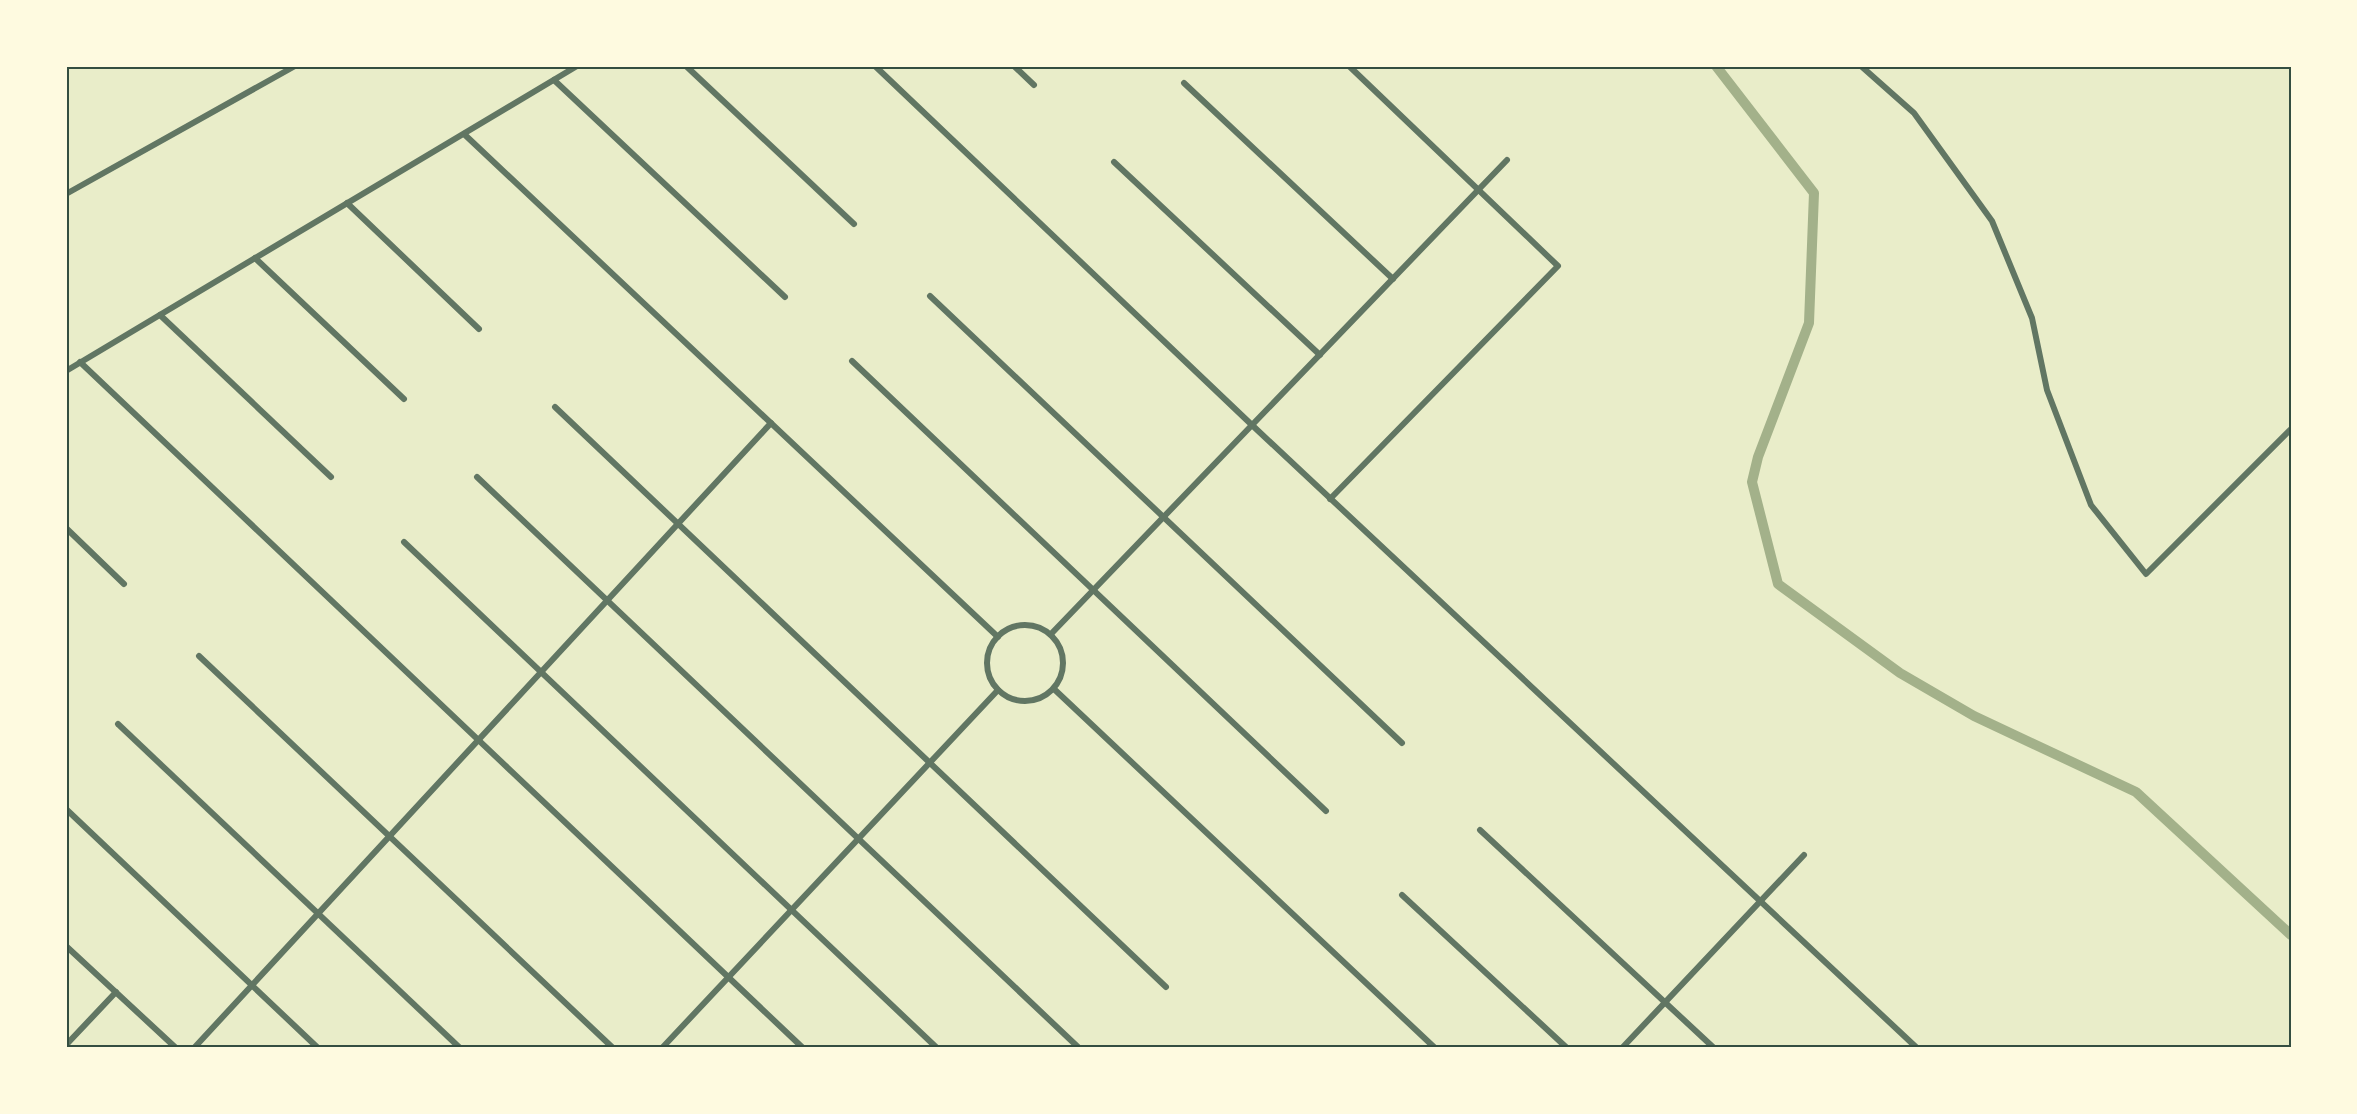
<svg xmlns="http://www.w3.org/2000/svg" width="2357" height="1114" viewBox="0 0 2357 1114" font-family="'Titillium Web',sans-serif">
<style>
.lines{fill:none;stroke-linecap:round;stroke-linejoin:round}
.stream{stroke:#a3b18a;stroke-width:10}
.minor{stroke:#617663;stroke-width:6}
.neatline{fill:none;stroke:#344e41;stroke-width:2}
</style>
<rect width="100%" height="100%" fill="#e9edc9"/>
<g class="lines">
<!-- stream -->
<polyline class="stream" points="1716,66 1814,193 1809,323 1758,457 1752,482 1778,584 1900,673 1974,716 2136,792 2291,935"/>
<!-- minor -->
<g class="minor">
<polyline points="686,66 854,224"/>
<polyline points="875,66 1253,426 1917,1048"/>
<polyline points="1014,66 1034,85"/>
<polyline points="1861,66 1914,113 1992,221 2032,318 2047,390 2091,505 2146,574 2291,429"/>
<polyline points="554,80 785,297"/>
<polyline points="1184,83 1393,279"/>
<polyline points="464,134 998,637"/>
<polyline points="1114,162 1320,355"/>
<polyline points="66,194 295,66"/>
<polyline points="347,203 479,329"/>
<polyline points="255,258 404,399"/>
<polyline points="930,296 1402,743"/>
<polyline points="160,315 331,477"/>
<polyline points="852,361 1326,811"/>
<polyline points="80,362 803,1048"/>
<polyline points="66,371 577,66"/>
<polyline points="555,407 1166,987"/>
<polyline points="477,477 1079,1048"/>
<polyline points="1330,499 1558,266 1349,66"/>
<polyline points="66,528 124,584"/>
<polyline points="404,542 937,1048"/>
<circle cx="1025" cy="663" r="38"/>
<polyline points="1051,634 1507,160"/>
<polyline points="199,656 613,1048"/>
<polyline points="1054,689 1435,1048"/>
<polyline points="118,724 460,1048"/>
<polyline points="66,809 318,1048"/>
<polyline points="1480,830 1714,1048"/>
<polyline points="1402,895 1567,1048"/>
<polyline points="66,946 176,1048"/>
<polyline points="66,1045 116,992"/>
<polyline points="194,1048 771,423"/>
<polyline points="662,1048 998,690"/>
<polyline points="1622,1048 1804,855"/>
</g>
</g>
<!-- border -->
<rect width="2357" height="1114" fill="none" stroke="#fefae0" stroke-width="135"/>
<rect x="68" y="68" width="2222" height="978" class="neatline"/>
</svg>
